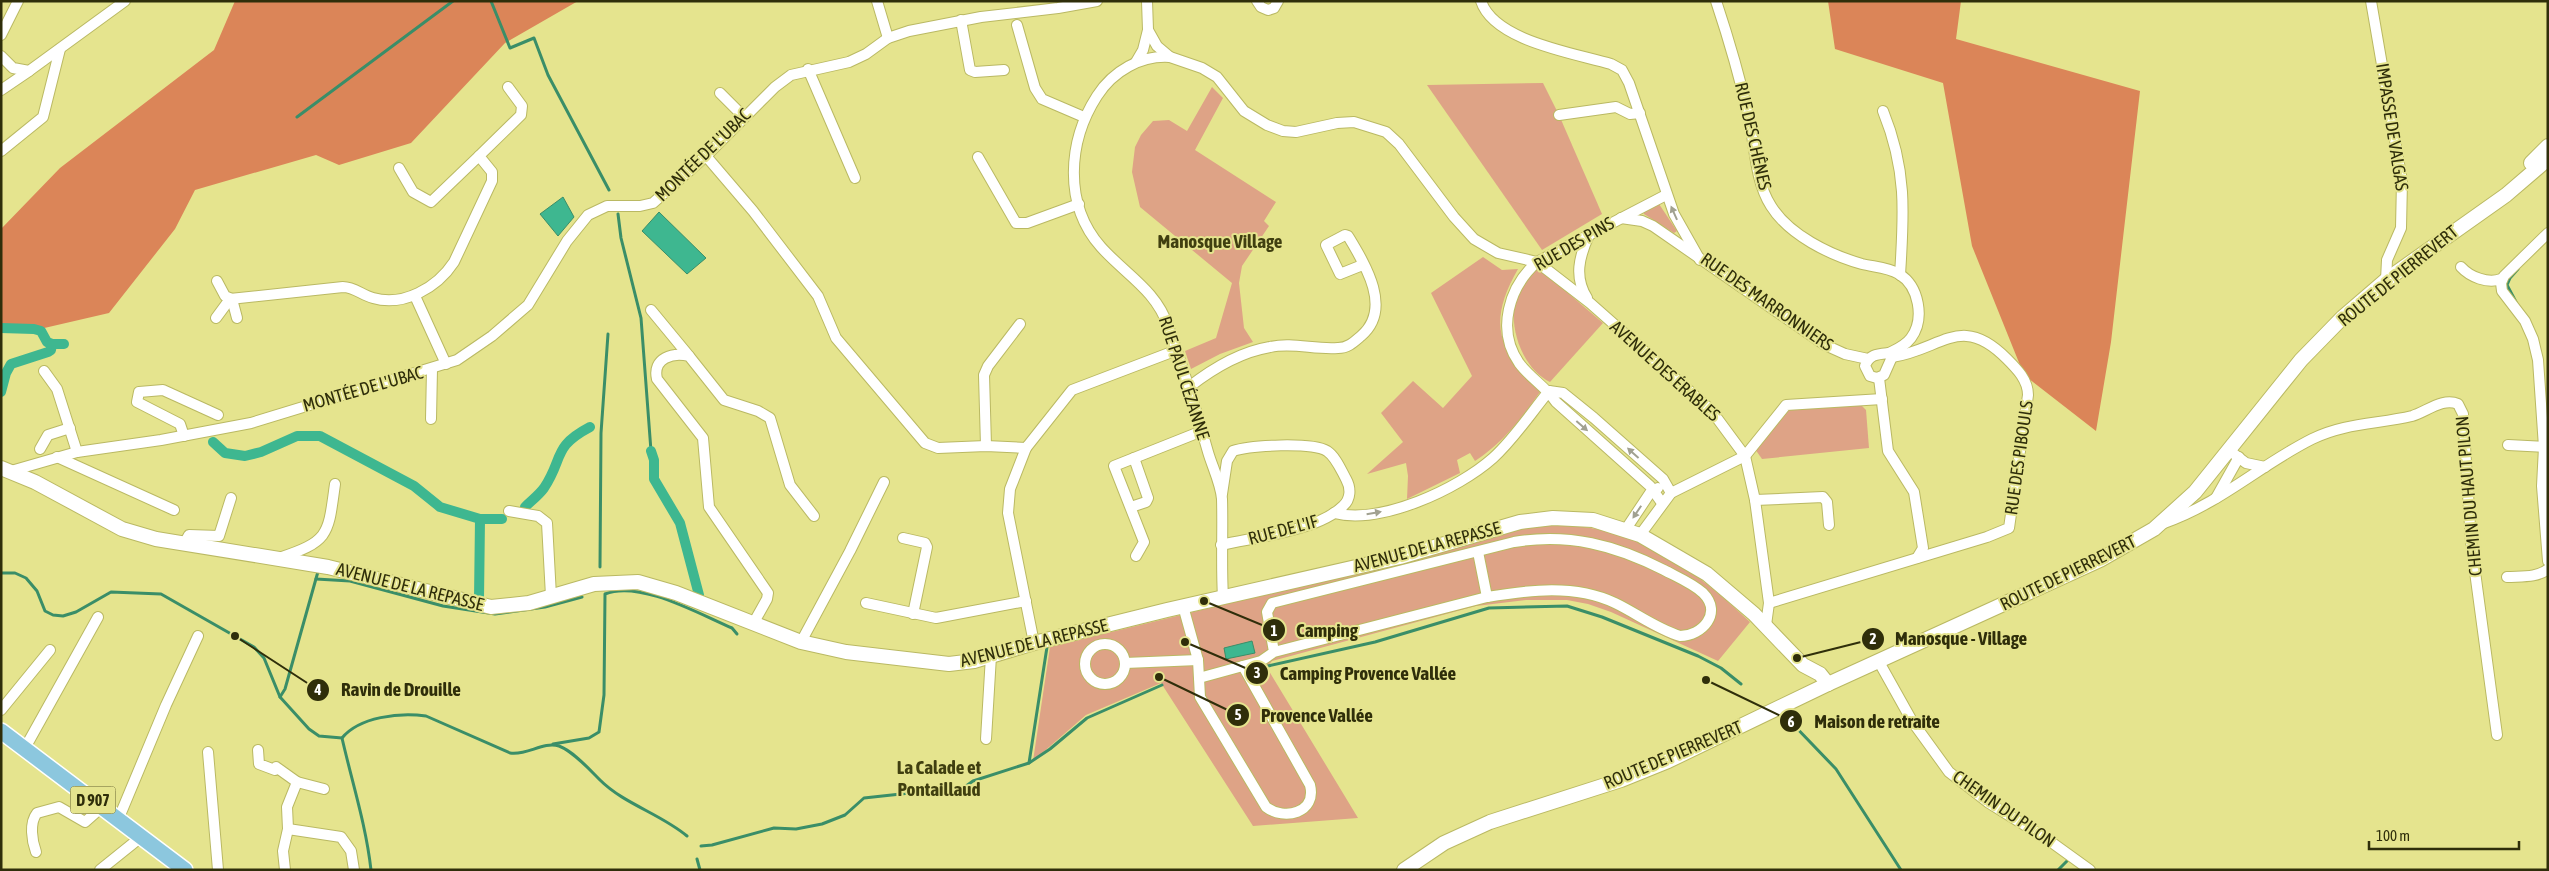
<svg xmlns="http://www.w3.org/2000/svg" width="2549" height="871" viewBox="0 0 2549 871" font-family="'Asap Condensed',sans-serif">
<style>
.green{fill:#dea386}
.forest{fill:#db8558}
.water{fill:#3eb790;stroke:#3a8e68}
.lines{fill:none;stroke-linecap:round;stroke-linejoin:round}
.stream{stroke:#3a8e68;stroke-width:3}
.canal{stroke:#3eb790;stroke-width:10}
.street-casing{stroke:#bab963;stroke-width:12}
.secondary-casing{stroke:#bab963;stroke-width:16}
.primary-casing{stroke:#fff;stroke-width:18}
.street{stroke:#fff;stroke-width:10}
.secondary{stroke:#fff;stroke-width:14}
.primary{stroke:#8cc7de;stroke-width:15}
.oneway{fill:#a1a191}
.labels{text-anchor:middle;stroke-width:4;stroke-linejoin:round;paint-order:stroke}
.shield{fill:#e5e48e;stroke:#666532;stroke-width:1}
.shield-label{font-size:16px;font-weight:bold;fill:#2f2e0a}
.street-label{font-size:18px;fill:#2f2e0a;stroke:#e5e48e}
.neighbourhood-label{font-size:19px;font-weight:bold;fill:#403f10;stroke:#e5e48e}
.leader{fill:none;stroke:#2f2e0a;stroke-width:2}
.callout-dot{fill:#2f2e0a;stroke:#e5e48e;stroke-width:2}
.mark-label{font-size:15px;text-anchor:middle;font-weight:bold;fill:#fff}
.callout-label{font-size:19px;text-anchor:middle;font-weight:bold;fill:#2f2e0a;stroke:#e5e48e;stroke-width:4;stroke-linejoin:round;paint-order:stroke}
</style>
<rect width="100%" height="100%" fill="#e5e48e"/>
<!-- green -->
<g class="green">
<polygon points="1543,83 1559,115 1602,214 1542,250 1427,85"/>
<polygon points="1212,87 1223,98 1195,150 1276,202 1264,221 1269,226 1242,266 1239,283 1244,328 1253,342 1220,354 1191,369 1185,351 1216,338 1232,283 1140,207 1132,172 1135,147 1141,135 1153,121 1169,120 1187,131"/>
<polygon points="1659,204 1677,231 1674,233 1644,214 1643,211"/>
<path d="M1483,257l19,13 16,-1c-31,54 -20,81 22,123 -19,27 -37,51 -65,69l-5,-8 -13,7 3,13 -53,26 1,-23 -2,-13 -39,11 36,-32 -22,-29 32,-32 30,27 29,-32 -41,-83z"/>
<path d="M1535,270h6l62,53 -53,59c-37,-18 -52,-88 -15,-112z"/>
<polygon points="1861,405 1866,410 1869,448 1762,459 1755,449 1788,410"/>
<path d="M1533,525c25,0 49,0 72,6 56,13 104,52 145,91l-32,39 -107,-49 -23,-8 -21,-4h-41l-50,6 -204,55 -4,5 1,5 89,147 -105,8 -92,-143 -75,32 -53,46 17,-114 410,-100z"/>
</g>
<!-- forest -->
<g class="forest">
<polygon points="235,1 578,1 505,43 411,143 339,165 316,155 195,190 175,229 109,313 40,329 1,332 1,229 60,168 214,50"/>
<polygon points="1828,1 1961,1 1956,39 2140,91 2111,342 2096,431 2024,375 1972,246 1943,83 1835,49"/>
</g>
<!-- water -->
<g class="water">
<polygon points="563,197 574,217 558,236 540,214"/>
<polygon points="659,212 706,258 687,274 642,231"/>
<polygon points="1252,641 1255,653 1226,659 1224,648"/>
</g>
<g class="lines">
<!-- stream -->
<g class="stream">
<polyline points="491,1 510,48 534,38 548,75 609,190"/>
<polyline points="297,117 453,1"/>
<polyline points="618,214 621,238 641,318 651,451"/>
<polyline points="2516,302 2507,285 2510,278 2518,269"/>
<polyline points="2547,412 2548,426"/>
<polyline points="600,567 601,433 608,334"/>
<path d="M1,573h14l11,5 11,13 8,20 8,4 10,1 13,-4 35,-20 50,2 93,53 10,11 16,39 29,32 10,7 23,2c10,44 24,87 29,132"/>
<polyline points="316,579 350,581 443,606 495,614 545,607 582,597"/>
<polyline points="1268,666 1375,642 1489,608 1567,606 1602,617 1698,656 1721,668 1741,684"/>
<polyline points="280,697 285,689 319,568"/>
<polyline points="1788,719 1836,769 1901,870"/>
<path d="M342,738c17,-21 58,-26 84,-22l84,37c17,3 33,-12 49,-7 14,5 31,24 41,34 24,24 61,34 87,56"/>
<path d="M553,744l36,-6 10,-6 5,-37 1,-101c35,-14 94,20 127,34l5,6"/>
<polyline points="1029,763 1047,647"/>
<polyline points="701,846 712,845 774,828 796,829 822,824 845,815 864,798 910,793 955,794 973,781 1029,763 1050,749 1087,718 1162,685"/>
<polyline points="697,859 700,870"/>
<polyline points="2058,870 2068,860"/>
</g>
<!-- canal -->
<g class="canal">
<polyline points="1,328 34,329 41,331 47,342 52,344 51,350 48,352 11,364 6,373 1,392"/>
<polyline points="52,344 64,344"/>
<polyline points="213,442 225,453 245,456 261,452 297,436 320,436 414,486 440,507 480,519 479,599"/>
<polyline points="651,451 654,460 654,479 680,523 699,595"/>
<path d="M525,507c6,-6 14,-12 19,-19 20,-30 8,-41 46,-61"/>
<polyline points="480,519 502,519"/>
</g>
<!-- street casing -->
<g class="street-casing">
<g id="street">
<polyline points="877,1 888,38"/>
<polyline points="1147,1 1148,30 1157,46 1170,57 1202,68 1217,77 1244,111 1267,125 1283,131 1296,132 1337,123 1354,122 1386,132 1399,144 1454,217 1474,239 1498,253 1537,262 1590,303 1711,410 1745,456 1755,500 1769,603 1766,625"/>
<polyline points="1257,1 1261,7 1268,10 1274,8 1278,1"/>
<path d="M1481,1c13,40 93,52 130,63l11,6 7,13 45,131 26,46"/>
<path d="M1716,1c13,39 24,77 33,117 6,28 6,63 22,88 18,29 59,49 91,58 12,3 26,3 37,10 20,12 26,45 12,64 -6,8 -14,11 -22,15"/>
<polyline points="2371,1 2402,181 2401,228 2387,260 2386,280"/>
<polyline points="961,20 970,70 975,72 1004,70"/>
<polyline points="1017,25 1035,88 1042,99 1084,117"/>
<polyline points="1,35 18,1"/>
<polyline points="1,56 13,68 29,71 125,1"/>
<path d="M1170,57c-29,-2 -57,14 -73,39 -29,45 -34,108 4,151 24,27 55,43 67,79 15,41 28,83 40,126 4,14 13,32 14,47 1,32 -1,65 1,98"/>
<polyline points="1136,62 1143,50 1148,30"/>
<polyline points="808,69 855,178"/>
<polyline points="1,90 29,71"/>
<polyline points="720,93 744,117"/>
<path d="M1883,111c24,59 21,102 17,164"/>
<polyline points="1559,115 1616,107 1630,114 1640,113"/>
<polyline points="1,151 43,117 60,49"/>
<polyline points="706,156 753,211 818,296 836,338 925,443 938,448 986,446 1026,448 1072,390 1177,350"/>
<polyline points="978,157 1016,223 1027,223 1079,204"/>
<polyline points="399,168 413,192 431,202 479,156"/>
<polyline points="1621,218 1642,221 1653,226 1825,345 1845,354 1868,359"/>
<polyline points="2548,233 2504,276 2501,283 2502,291 2525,321 2533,339 2538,360 2544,447 2542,486 2548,561"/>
<path d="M2461,267c9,10 27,17 40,12"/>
<polyline points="217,281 225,296 232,299 237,318"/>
<polyline points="415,296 446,364"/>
<path d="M1587,298c-13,-21 -8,-41 2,-63"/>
<polyline points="651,310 689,356"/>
<path d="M216,318l14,-19 113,-12c11,0 19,8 30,11 30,9 64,-10 81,-36l38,-81v-9l-13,-16 42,-41 1,-9 -14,-19"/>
<path d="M1889,353l3,4 -8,18 -7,3 -7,-2 -5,-10c4,-12 13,-12 24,-13z"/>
<polyline points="44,371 57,389 77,452"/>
<polyline points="1879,378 1888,451 1914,492 1923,548 1917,558"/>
<path d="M1189,387c23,-18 51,-35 81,-40 23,-5 45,3 68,1 10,0 16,-6 23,-12 32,-27 4,-72 -13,-100l-3,-1 -19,10 14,29 20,-8 2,-4"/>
<polyline points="1549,391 1563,393 1594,418 1663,479 1671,493"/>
<polyline points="431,419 432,369"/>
<polyline points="184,436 180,424 137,402 139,392 163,390 218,415"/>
<polyline points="2508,445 2548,447"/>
<polyline points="986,446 984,375 988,366 1020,324"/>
<polyline points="1026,448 1010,489 1008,513 1034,643"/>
<polyline points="40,449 48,435 70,428"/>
<polyline points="2234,454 2246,463 2265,467"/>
<polyline points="57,457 174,510"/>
<polyline points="11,471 77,452 161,440 251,423 457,360 492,336 528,305 567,241 588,215 607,206 640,206 653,203 706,156 775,87 791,75 849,62 866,54 888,38 909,31 981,17 1058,8 1097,1"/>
<polyline points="2216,498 2239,457"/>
<polyline points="1755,500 1823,497 1827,502 1829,525"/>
<path d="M1662,503l-12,-17 -94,-84c-11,-16 -26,-24 -37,-39 -23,-33 -10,-76 18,-101l129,-67"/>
<polyline points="1131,507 1146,502 1148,498 1134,458"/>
<polyline points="509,511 538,516 547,523 551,596"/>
<path d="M1334,513c47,12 124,-24 159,-55 21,-19 38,-45 56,-67"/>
<path d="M2164,523c57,-20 96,-58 148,-84 32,-16 66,-15 100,-23 14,-4 31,-19 46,-12l5,10 8,128 26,193"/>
<polyline points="1626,529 1650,493 1658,488"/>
<polyline points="1640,535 1671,493 1745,456 1786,405 1882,399"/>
<polyline points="903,538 925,543 927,547 913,614"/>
<polyline points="184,544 189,535 219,536 231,498"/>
<path d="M1221,545c34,-8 97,-14 122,-39 8,-7 8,-18 3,-27 -5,-9 -10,-22 -19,-28 -15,-9 -77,-6 -94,0l-6,10 -5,33"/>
<polyline points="1478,552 1487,597"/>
<polyline points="1136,556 1144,542 1114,466 1202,431"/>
<path d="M279,558c51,-17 49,-23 56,-74"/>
<path d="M2507,577c14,-1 30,1 41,-8"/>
<polyline points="866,603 936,618 1026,601"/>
<path d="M1769,603l218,-66 22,-9 19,-133c0,-15 -11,-26 -21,-36 -46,-47 -66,-9 -115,-2"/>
<path d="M1183,606l15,54 2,37 66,110c18,14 51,6 44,-22l-67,-119"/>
<path d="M753,624l14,-25 1,-6 -59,-86 -6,-69 -46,-59c-5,-21 16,-27 32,-23l35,44 34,11 12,7 20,67 24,31"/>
<polyline points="801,642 850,551 884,482"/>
<circle cx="1105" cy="664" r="20"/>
<polyline points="1879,662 1912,721 1949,772 1989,803 2047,839 2090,870"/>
<polyline points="1125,663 1198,660"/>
<path d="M1199,678l62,-17 13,-9 213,-55c42,-7 88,-13 128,6 21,10 42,26 65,33 22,0 43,-23 23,-43 -11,-10 -26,-16 -39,-23 -49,-25 -95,-37 -150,-28l-242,61 -5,9 7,40"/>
<polyline points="1,710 50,650"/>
<polyline points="986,739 991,656"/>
<polyline points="25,748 98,617"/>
<polyline points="258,750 259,764 275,770 276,767 297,782 287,807 288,829 283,851 285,870"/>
<polyline points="208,752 218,870"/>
<polyline points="297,782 324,789"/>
<polyline points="118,820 166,705 198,636"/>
<polyline points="288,829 341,837 351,851 354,870"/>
<path d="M36,852c-4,-11 -7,-29 1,-39l22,-6 26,15 17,-15"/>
<polyline points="100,870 141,837"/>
</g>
</g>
<!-- secondary casing -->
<g class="secondary-casing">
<g id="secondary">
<polyline points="2531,163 2548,146"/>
<polyline points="1,468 35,482 122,529 156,539 328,567 491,607 529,603 594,584 638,582 676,593 801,642 846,652 949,664 974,661 1034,643 1167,610 1400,557 1520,522 1553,518 1593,520 1640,535 1707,574 1754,614 1803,665 1820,674 1828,684"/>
<polyline points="1404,870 1444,843 1490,822 1621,780 1668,761 1828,684 2100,560 2154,529 2195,492 2301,360 2343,317 2386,280 2506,195 2548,159"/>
</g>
</g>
<!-- primary casing -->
<g class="primary-casing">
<polyline id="primary" points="1,731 185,870"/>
</g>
<!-- street -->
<use href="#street" class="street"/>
<!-- secondary -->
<use href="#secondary" class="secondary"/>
<!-- primary -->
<use href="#primary" class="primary"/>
</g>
<!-- one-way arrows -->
<defs><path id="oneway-solid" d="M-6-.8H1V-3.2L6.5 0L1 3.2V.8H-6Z" transform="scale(1.25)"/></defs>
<g class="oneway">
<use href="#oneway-solid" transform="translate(1674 213) rotate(-114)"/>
<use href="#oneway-solid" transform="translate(1582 426) rotate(41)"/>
<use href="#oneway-solid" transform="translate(1633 453) rotate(-138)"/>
<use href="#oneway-solid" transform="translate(1637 512) rotate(124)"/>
<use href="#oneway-solid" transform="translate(1374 513) rotate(-10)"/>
</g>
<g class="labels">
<!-- shield labels -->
<rect class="shield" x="70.5" y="786.5" width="45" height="27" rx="4"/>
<g class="shield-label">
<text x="93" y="806">D 907</text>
</g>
<!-- street labels -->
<g class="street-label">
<text transform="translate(2392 127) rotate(81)" y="6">IMPASSE DE VALGAS</text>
<text transform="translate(1753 136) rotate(77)" y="6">RUE DES CHÊNES</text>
<text transform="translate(703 155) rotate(-44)" y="6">MONTÉE DE L'UBAC</text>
<text transform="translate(1574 244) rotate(-30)" y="6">RUE DES PINS</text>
<text transform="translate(2398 276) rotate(-39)" y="6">ROUTE DE PIERREVERT</text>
<text transform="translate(1767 302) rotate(35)" y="6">RUE DES MARRONNIERS</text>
<text transform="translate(1665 371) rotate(42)" y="6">AVENUE DES ÉRABLES</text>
<text transform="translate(1184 378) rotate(72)" y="6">RUE PAUL CÉZANNE</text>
<text transform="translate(363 389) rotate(-16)" y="6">MONTÉE DE L'UBAC</text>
<text transform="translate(2019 458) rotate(-82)" y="6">RUE DES PIBOULS</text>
<text transform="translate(2469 496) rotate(-95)" y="6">CHEMIN DU HAUT PILON</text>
<text transform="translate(1283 530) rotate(-15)" y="6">RUE DE L'IF</text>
<text transform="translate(1427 547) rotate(-15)" y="6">AVENUE DE LA REPASSE</text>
<text transform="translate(2068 573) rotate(-26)" y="6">ROUTE DE PIERREVERT</text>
<text transform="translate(410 587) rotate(14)" y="6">AVENUE DE LA REPASSE</text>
<text transform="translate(1034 643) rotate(-14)" y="6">AVENUE DE LA REPASSE</text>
<text transform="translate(1673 755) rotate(-23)" y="6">ROUTE DE PIERREVERT</text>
<text transform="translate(2004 809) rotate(35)" y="6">CHEMIN DU PILON</text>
</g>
<!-- neighbourhood labels -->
<g class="neighbourhood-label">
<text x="1220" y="248">Manosque Village</text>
<text x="939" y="774">La Calade et<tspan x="939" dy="22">Pontaillaud</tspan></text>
</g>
</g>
<!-- callouts -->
<path class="leader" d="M1204 601L1274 630M1797 658L1873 639M1185 642L1257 673M235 636L318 690M1159 677L1238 715M1706 680L1791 721"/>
<g class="callout-dot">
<circle cx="1204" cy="601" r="5"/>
<circle cx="1797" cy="658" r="5"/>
<circle cx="1185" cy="642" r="5"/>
<circle cx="235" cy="636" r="5"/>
<circle cx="1159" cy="677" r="5"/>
<circle cx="1706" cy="680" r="5"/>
<circle cx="1274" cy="630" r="12"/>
<circle cx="1873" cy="639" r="12"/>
<circle cx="1257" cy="673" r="12"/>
<circle cx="318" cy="690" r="12"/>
<circle cx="1238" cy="715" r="12"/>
<circle cx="1791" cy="721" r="12"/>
</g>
<g class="mark-label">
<text x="1274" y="636">1</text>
<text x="1873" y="644">2</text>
<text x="1257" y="678">3</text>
<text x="318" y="695">4</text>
<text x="1238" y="720">5</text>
<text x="1791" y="727">6</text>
</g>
<g class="callout-label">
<text x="1327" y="637">Camping</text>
<text x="1961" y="645">Manosque - Village</text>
<text x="1368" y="680">Camping Provence Vallée</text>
<text x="401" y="696">Ravin de Drouille</text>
<text x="1317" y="722">Provence Vallée</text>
<text x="1877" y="728">Maison de retraite</text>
</g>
<!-- border -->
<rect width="2549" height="871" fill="none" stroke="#2f2e0a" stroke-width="5"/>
<!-- scale -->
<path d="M2369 841v8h150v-8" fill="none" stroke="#2f2e0a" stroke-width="2.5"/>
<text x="2376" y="841" font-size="15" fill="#2f2e0a" stroke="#e5e48e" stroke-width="4" paint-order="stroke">100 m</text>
</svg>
